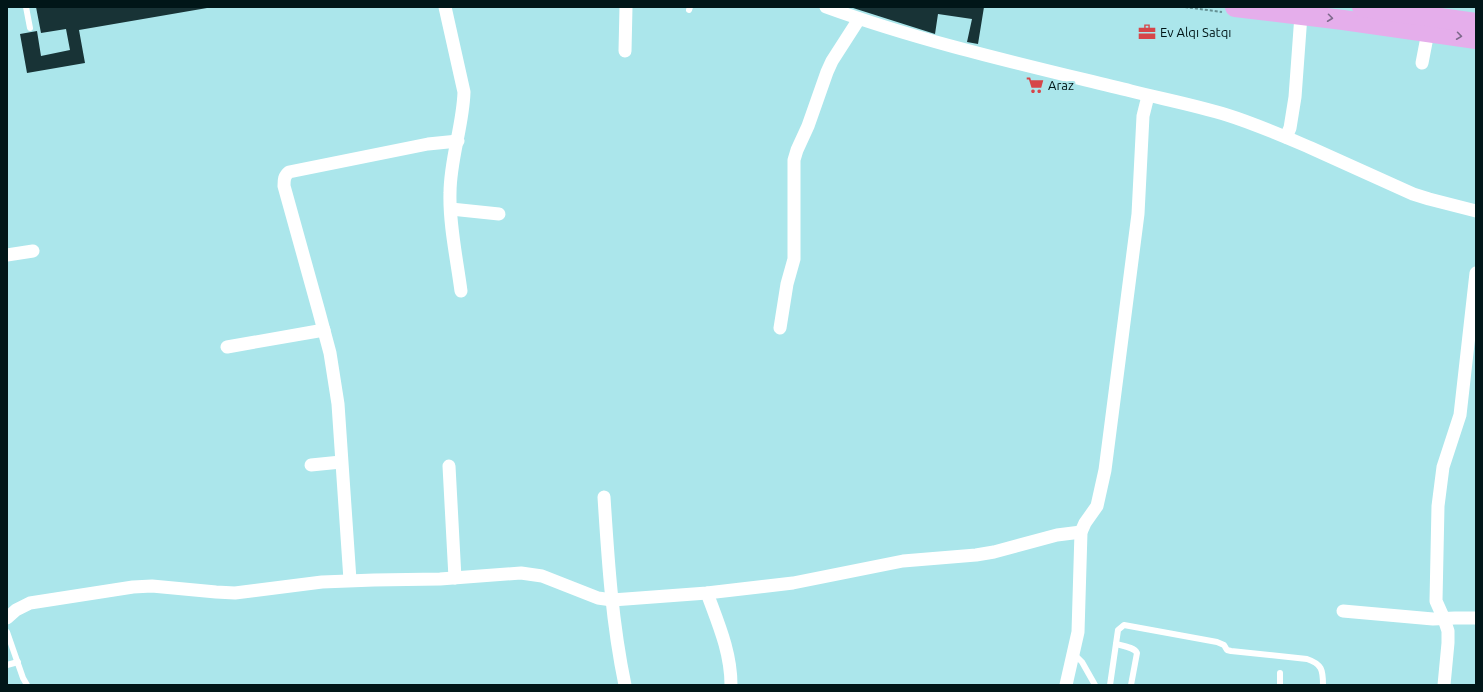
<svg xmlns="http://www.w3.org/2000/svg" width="1483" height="692" viewBox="0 0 1483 692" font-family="Ubuntu,sans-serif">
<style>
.building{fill:#183336}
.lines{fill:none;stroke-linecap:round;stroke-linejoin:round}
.path{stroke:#659194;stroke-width:2;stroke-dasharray:3 2;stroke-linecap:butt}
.lane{stroke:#fff;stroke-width:6}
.street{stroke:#fff;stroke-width:13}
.primary{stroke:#e5aeeb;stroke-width:20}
.oneway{stroke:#7e6a8c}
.labels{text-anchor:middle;stroke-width:4;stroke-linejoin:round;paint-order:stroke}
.poi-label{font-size:13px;fill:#011618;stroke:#abe6eb;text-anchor:start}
</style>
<rect width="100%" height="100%" fill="#abe6eb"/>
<!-- building -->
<g class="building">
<polygon points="36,7 207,7 207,8 79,30 85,63 27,73 20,34 37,31 41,56 70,50 66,29 41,33"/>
<polygon points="850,7 984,7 978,44 967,42 972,19 938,14 935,34"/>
</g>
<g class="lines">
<!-- path -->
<polyline class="path" points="1185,7 1222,12"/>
<!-- lane -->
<g class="lane">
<polyline points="26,7 30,28"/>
<polyline points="689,10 690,7"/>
<polyline points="7,632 23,678 27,685"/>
<path d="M1116,644c7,2 18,3 21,9l-6,32"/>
<polyline points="1074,654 1082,662 1095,685"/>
<polyline points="7,665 18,662"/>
<path d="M1110,685l8,-55 6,-5 93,17 7,3 3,5 4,1 76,8c15,5 16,11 16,26"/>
<polyline points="1280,685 1280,673"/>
</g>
<!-- street -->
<g class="street">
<path d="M445,7l19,85c-1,34 -14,67 -14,101 -1,31 7,67 11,98"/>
<path d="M826,7c99,36 203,59 305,84 32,8 64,14 96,24 29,9 56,21 84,33 34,15 68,31 102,46l16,5 47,12"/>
<polyline points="625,51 626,7"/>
<polyline points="1422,63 1428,32"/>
<polyline points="1286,137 1290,128 1295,97 1301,15"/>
<polyline points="451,209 499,214"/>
<polyline points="7,255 33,251"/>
<polyline points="780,328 787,284 794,259 794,160 797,150 808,126 827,72 832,61 859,19"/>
<polyline points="227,347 324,330"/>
<polyline points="311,465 341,462"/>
<polyline points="449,466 455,578"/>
<path d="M604,497c4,63 8,126 21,188"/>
<path d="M350,580l-12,-176 -8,-51 -11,-41 -35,-126c0,-6 0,-10 5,-14l139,-28 30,-3"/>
<path d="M707,593c11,30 24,59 24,92"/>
<polyline points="1343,611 1433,619 1455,618 1476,618"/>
<polyline points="7,618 16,610 30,603 133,587 152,586 216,592 235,593 322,582 374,580 440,579 521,573 542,576 598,598 612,600 626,599 707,593 793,583 903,561 976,555 994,552 1057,535 1081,532"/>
<polyline points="1066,685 1078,632 1081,532 1085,523 1097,506 1105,470 1138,214 1143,116 1148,96"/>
<polyline points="1444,685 1448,643 1448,631 1444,619 1436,601 1438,506 1443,467 1460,415 1476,273"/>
</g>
<!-- primary -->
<g class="primary">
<polyline points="1235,7 1343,20 1476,39"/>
<polyline points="1362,7 1476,23"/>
</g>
</g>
<!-- one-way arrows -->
<defs><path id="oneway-chevron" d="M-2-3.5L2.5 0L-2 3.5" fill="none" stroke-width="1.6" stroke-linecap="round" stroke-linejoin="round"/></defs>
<g class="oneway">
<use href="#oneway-chevron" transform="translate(1330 18) rotate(7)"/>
<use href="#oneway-chevron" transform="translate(1459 36) rotate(8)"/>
</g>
<!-- icons -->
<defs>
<g id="office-bare" transform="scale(1.38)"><path d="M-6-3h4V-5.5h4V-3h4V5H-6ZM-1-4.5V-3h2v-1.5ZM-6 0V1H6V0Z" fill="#d64649" stroke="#abe6eb" stroke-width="2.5" paint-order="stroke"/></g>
<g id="supermarket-bare" transform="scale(1.38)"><path d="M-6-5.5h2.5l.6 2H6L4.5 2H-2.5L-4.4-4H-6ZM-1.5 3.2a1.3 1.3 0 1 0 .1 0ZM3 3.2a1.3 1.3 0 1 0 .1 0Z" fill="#d64649" stroke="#abe6eb" stroke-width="2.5" paint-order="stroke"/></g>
</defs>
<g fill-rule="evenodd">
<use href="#office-bare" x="1147" y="32"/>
<use href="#supermarket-bare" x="1035" y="85"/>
</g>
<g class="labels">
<!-- poi labels -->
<g class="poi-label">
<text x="1160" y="37">Ev Alqı Satqı</text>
<text x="1048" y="90">Araz</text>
</g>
</g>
<!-- border -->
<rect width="1483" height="692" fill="none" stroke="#011618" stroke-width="16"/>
</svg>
